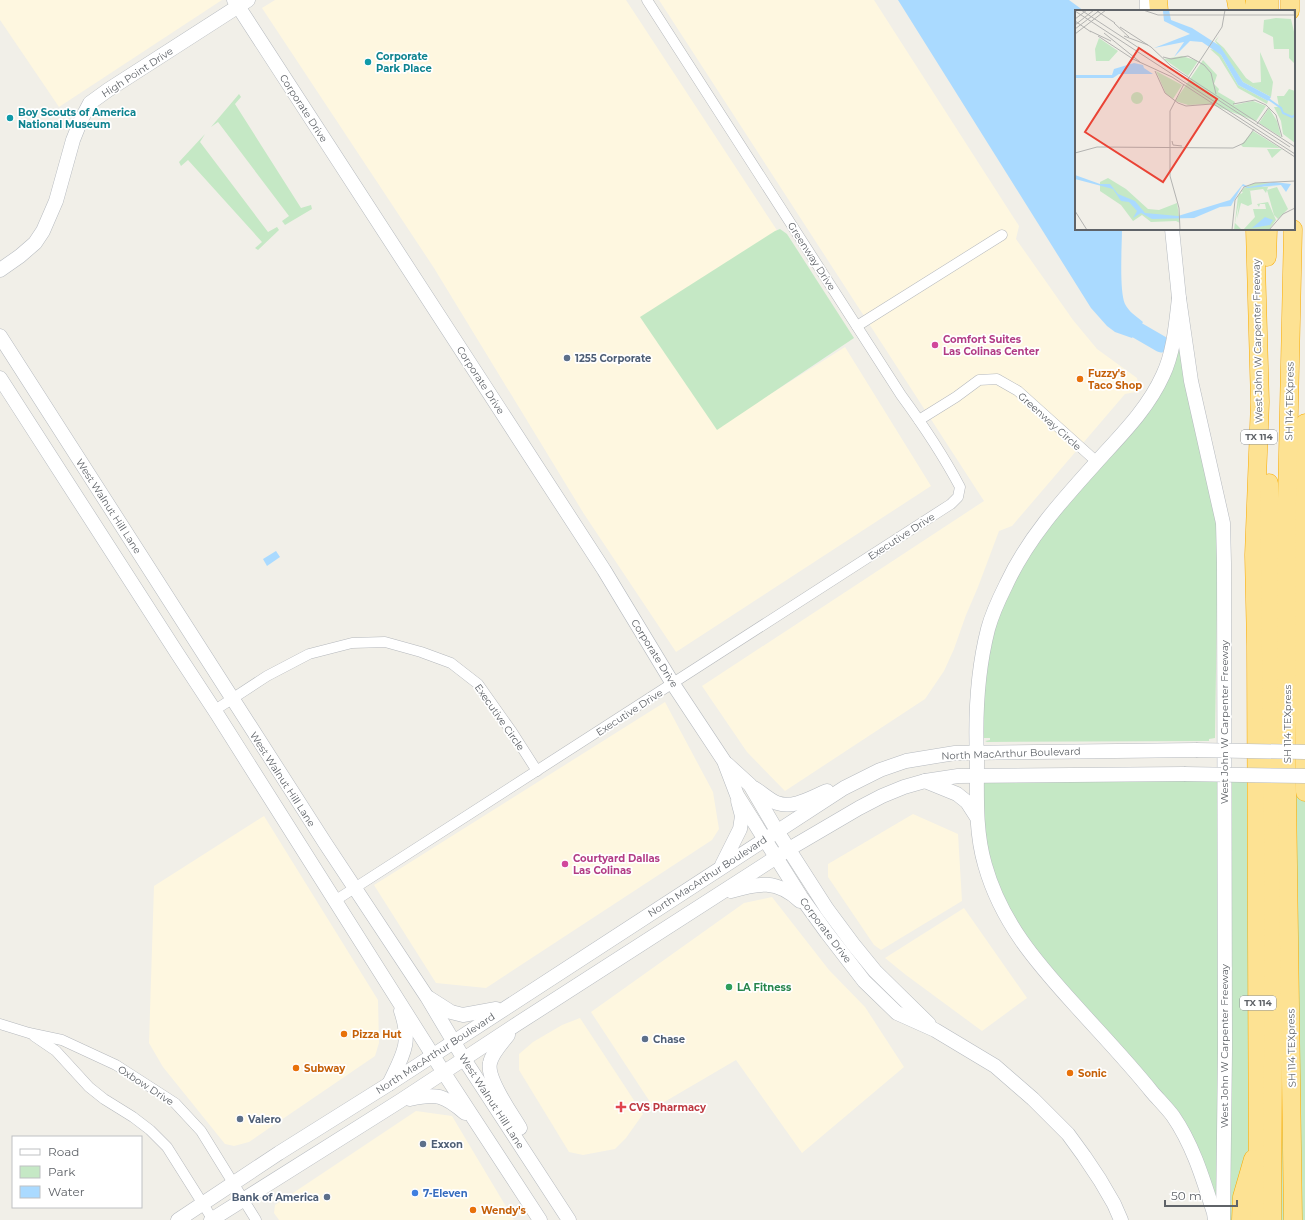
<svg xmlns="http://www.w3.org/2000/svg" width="1305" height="1220" viewBox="0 0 1305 1220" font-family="Montserrat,sans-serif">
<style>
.commercial{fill:#fef7e0}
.green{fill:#c5e8c5}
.water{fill:#aadaff}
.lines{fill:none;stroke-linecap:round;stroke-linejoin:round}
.river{stroke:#aadaff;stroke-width:17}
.street-casing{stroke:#b5b8bc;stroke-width:11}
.secondary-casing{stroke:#b6babf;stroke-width:15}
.highway-casing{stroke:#f9ab00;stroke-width:19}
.street{stroke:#fff;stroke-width:10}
.secondary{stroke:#fff;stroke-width:14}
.highway{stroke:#fde293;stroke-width:18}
.secondary-bridge-casing{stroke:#b6babf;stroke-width:15;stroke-linecap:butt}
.secondary-bridge{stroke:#fff;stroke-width:14}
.culture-dot{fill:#0f9aa8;stroke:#fff;stroke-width:1.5}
.hotel-dot{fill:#d1479c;stroke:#fff;stroke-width:1.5}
.service-dot{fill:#5c6f8a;stroke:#fff;stroke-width:1.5}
.food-dot{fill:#e8710a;stroke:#fff;stroke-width:1.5}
.leisure-dot{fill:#2e9e5b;stroke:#fff;stroke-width:1.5}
.health-dot{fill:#e0444e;stroke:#fff;stroke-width:1.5}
.shop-dot{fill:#3f7fe0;stroke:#fff;stroke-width:1.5}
.labels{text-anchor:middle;stroke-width:3.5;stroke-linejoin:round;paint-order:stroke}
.shield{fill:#fff;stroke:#8f9295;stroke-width:1}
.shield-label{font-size:9px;font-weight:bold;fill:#5f6368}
.culture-label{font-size:10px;font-weight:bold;fill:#0d838f;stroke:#fff;text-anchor:start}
.street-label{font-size:10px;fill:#5f6368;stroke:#fff}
.hotel-label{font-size:10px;font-weight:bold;fill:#b23c85;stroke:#fff;text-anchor:start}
.service-label{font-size:10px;font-weight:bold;fill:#4e5e75;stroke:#fff;text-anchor:start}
.food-label{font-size:10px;font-weight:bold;fill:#c56008;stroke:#fff;text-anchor:start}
.leisure-label{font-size:10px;font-weight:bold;fill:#27864d;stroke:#fff;text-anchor:start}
.health-label{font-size:10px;font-weight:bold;fill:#be3a42;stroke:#fff;text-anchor:start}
.shop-label{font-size:10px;font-weight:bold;fill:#366cbe;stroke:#fff;text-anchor:start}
.inset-river{fill:none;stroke:#aadaff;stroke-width:2}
.inset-road{fill:none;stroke:#b3b3b1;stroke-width:1}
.view{fill:#ea4335;fill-opacity:0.15;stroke:#ea4335;stroke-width:2}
.inset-edge{fill:none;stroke:#5f6368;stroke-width:2}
</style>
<rect width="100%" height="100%" fill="#f1efe8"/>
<!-- commercial -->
<g class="commercial">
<polygon points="0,0 222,0 59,107 0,20"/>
<polygon points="275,0 626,0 780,235 718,427 845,347 931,486 676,652 584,514 434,268 262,8"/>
<polygon points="659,0 874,0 1019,226 1016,239 1073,320 1097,349 1137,378 1140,391 1125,394 1012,526 999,531 978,587 966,615 954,649 944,671 925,699 785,791 747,752 702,686 984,501"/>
<polygon points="665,702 713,792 719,829 712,840 486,988 436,983 374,885"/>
<polygon points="913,814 958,834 962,901 881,950 874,945 828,877 828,864"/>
<polygon points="264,816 378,1000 379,1043 375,1056 249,1142 234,1146 225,1144 163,1067 149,1043 154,886"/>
<polygon points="772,897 829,970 865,1007 904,1067 802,1153 736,1060 654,1108 591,1012 744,903"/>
<polygon points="964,908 1027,998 982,1031 906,975 885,958"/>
<polygon points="580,1018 643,1114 626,1138 615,1149 583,1155 569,1152 519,1070 519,1054 533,1042 562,1025"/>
<polygon points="416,1111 452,1116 514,1220 279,1220 274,1213 275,1205"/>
</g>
<!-- green -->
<g class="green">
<polygon points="239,94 241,97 235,104 301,208 311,205 312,209 285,225 282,221 289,216 218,122 211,127"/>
<polygon points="205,134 200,142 268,232 277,227 279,230 258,250 255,248 262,242 188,160 181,166 179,162"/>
<polygon points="780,229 787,234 854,338 717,430 640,317 775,231"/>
<polygon points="1180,346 1211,495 1218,536 1215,738 1209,739 1209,741 987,742 985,741 990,740 990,738 983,738 983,690 995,623 1006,597 1037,540 1082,485"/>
<polygon points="980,778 1305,780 1305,1220 1215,1220 1190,1136 1025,945 986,864"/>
</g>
<!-- water -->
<g class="water">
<path d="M898,0h171l15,11h-8v218h46c0,17 -3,61 3,75 4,8 11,12 18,18l-11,16 -17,-6 -8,-6 -16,-18z"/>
<polygon points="276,551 280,557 267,566 263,559"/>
</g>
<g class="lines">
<!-- river -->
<polyline class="river" points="1120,317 1123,322 1161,344"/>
<!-- street casing -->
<g class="street-casing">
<g id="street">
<polyline points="857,326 1002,235"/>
<polyline points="919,420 956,397 979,380 997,379 1018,391 1097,462"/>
<polyline points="215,710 267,676 309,654 352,643 385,642 421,652 451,663 478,684 512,732 537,771"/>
<path d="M336,900l615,-396 7,-7 2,-10c-17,-32 -37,-62 -59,-92l-254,-395"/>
<polyline points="0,1024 29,1033 62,1040 116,1065 175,1103 201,1131 256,1220"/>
<polyline points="34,1036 56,1051 89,1087 104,1099 133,1117 150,1130 167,1147 213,1220"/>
</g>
</g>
<!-- secondary casing -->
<g class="secondary-casing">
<g id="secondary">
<polyline points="234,0 604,570 673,684 724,761 737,795 801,897 827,933 864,981 897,1013 935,1030 995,1066 1033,1099 1068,1134 1084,1156 1100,1180 1114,1204 1121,1220"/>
<polyline points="1147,0 1147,11"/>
<polyline points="1172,229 1179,298 1191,381 1223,523 1224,563 1225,1050 1223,1220"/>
<polyline points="0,270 20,256 35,243 43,231 56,201 73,140 81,120 90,103 108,90 248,0"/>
<path d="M1179,298c-3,25 -5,54 -16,77 -14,31 -37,55 -60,80 -36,40 -74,80 -97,130 -7,14 -14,29 -18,44 -11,43 -13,87 -11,131 0,35 -2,71 8,105 16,57 51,97 90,140 26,29 53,57 77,87 7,8 15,16 21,24 20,29 30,63 41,97l1,7"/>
<polyline points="0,336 325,843 427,997 464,1059 569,1220"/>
<polyline points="0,378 177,653 217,714 444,1073 540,1220"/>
<polyline points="727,764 750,785 777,831 827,909 853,944 875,971 929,1024"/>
<polyline points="925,781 957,794 967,802 976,816"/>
<path d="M754,788c7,4 15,12 23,15 17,6 35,-6 50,-12"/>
<polyline points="722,865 740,829 742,816 738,801"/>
<path d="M731,891c27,-8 46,-12 69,10"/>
<polyline points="429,998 451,1012 463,1015 496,1009"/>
<path d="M508,1035c-6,8 -16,18 -18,28 -4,16 22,51 30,65"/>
<path d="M389,1084c14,-29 23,-41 12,-73"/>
<path d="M410,1099c27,-6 34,-4 55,14"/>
<polyline points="178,1220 279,1153 389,1084 844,788 880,770 906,761 955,753 1196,750"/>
<polyline points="211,1220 400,1101 517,1024 789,849 859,808 882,796 904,787 925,781 958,776 1184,774"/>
</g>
</g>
<!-- highway casing -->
<g class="highway-casing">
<g id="highway">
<polyline points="1158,0 1159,11"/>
<polyline points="1236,0 1238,11"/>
<polyline points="1290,0 1290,11"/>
<polyline points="1255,11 1255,0"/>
<polyline points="1269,11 1269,0"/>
<polyline points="1255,229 1260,402 1254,555 1256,646 1258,1220"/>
<polyline points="1267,257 1268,229"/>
<polyline points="1305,423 1302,578 1305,792"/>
<polyline points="1269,483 1274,904 1272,1220"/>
<polyline points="1241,1220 1242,1197 1253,1159"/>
<polyline points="1293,1220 1286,724 1287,498 1293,229"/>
</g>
</g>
<!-- street -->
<use href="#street" class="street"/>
<!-- secondary -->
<use href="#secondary" class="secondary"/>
<!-- highway -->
<use href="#highway" class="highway"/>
<!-- secondary-bridge casing -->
<g class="secondary-bridge-casing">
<g id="secondary-bridge">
<polyline points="1196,750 1305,752"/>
<polyline points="1184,774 1305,776"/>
</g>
</g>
<!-- secondary-bridge -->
<use href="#secondary-bridge" class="secondary-bridge"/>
</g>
<!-- markers -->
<g class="culture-dot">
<circle cx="368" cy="62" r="4"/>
<circle cx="10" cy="118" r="4"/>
</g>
<g class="hotel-dot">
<circle cx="935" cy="345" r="4"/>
<circle cx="565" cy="864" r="4"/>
</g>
<g class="service-dot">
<circle cx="567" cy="358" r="4"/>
<circle cx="645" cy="1039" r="4"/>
<circle cx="240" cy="1119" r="4"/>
<circle cx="423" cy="1144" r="4"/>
<circle cx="327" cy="1197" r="4"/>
</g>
<g class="food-dot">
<circle cx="1080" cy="379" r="4"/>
<circle cx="344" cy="1034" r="4"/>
<circle cx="296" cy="1068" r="4"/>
<circle cx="1070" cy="1073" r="4"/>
<circle cx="473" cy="1210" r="4"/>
</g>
<circle class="leisure-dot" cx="729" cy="987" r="4"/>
<path class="health-dot" d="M619 1101h4v4h4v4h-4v4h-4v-4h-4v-4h4z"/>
<circle class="shop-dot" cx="415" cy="1193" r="4"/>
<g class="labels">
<!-- shield labels -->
<g class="shield">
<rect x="1241" y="430" width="36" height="14" rx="3"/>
<rect x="1240" y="996" width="36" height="14" rx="3"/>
</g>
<g class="shield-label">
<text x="1259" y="440">TX 114</text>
<text x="1258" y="1006">TX 114</text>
</g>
<!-- culture labels -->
<g class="culture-label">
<text x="376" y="60">Corporate<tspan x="376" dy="12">Park Place</tspan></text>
<text x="18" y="116">Boy Scouts of America<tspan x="18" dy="12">National Museum</tspan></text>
</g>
<!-- street labels -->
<g class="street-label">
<text transform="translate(137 72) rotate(-33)" y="4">High Point Drive</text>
<text transform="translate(304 108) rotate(57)" y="4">Corporate Drive</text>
<text transform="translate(812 256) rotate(57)" y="4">Greenway Drive</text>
<text transform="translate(1257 341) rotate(-91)" y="4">West John W Carpenter Freeway</text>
<text transform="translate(481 380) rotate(57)" y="4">Corporate Drive</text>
<text transform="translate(1289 401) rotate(-89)" y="4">SH 114 TEXpress</text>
<text transform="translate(1050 421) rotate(42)" y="4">Greenway Circle</text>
<text transform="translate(109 506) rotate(57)" y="4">West Walnut Hill Lane</text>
<text transform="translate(901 536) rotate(-33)" y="4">Executive Drive</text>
<text transform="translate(655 653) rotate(58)" y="4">Corporate Drive</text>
<text transform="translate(629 712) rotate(-33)" y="4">Executive Drive</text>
<text transform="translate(500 717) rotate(55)" y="4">Executive Circle</text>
<text transform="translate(1224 722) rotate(-90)" y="4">West John W Carpenter Freeway</text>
<text transform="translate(1287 724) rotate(-90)" y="4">SH 114 TEXpress</text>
<text transform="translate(1011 753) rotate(-2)" y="4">North MacArthur Boulevard</text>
<text transform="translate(283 779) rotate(57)" y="4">West Walnut Hill Lane</text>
<text transform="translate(707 876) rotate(-33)" y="4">North MacArthur Boulevard</text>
<text transform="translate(826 930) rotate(53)" y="4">Corporate Drive</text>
<text transform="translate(1224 1046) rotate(-90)" y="4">West John W Carpenter Freeway</text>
<text transform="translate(1291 1048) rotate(-91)" y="4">SH 114 TEXpress</text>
<text transform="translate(435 1053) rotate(-33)" y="4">North MacArthur Boulevard</text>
<text transform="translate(146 1085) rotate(33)" y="4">Oxbow Drive</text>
<text transform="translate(492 1101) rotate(57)" y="4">West Walnut Hill Lane</text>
</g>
<!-- hotel labels -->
<g class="hotel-label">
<text x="943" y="343">Comfort Suites<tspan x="943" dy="12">Las Colinas Center</tspan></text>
<text x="573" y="862">Courtyard Dallas<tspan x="573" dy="12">Las Colinas</tspan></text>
</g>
<!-- service labels -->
<g class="service-label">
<text x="575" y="362">1255 Corporate</text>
<text x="653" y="1043">Chase</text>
<text x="248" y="1123">Valero</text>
<text x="431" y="1148">Exxon</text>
<text x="319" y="1201" text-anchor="end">Bank of America</text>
</g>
<!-- food labels -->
<g class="food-label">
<text x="1088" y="377">Fuzzy's<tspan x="1088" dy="12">Taco Shop</tspan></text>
<text x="352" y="1038">Pizza Hut</text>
<text x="304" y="1072">Subway</text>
<text x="1078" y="1077">Sonic</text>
<text x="481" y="1214">Wendy's</text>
</g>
<!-- leisure labels -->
<g class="leisure-label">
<text x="737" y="991">LA Fitness</text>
</g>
<!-- health labels -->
<g class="health-label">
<text x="629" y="1111">CVS Pharmacy</text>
</g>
<!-- shop labels -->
<g class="shop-label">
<text x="423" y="1197">7-Eleven</text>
</g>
</g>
<!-- overview -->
<g transform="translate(1075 10)">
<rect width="220" height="220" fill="#f1efe8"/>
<path d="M201,8l15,1 4,17 -1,27 -5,-5v-9h-15l-1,-12 -10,-5 1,-12zM144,26l-3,5 8,7 22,30 7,5 8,-1 -1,-30 13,30 -2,15 -28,-15 -28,-41zM24,28l19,13 -9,10h-13l-1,-12zM135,39l6,1 5,5 17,30 30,16 -1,3 -29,-16 -19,-31zM107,46l16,5 -10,15 -24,-17zM128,50l14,15 -3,9 5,5 -1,3 17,10 -1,3 19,-4 13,5 -10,15 -46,-17 -22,1 -13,-4zM81,61l26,14 -9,14 -7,-5zM214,79l6,2v52l-12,-9 -2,-13 -7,-14h5l-2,-11h7zM56 88a6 6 0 1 1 12 0a6 6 0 1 1-12 0ZM194,98l8,13 4,16 -22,-14zM178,121l27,17 -37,-1 -2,-2zM192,139h15l-10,9zM33,168l18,11 22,20 11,1 18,-7 3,20 -4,-2 -25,1 -9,-7 -9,6 -12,-16 -21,-14v-9zM179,173h18l-11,4 15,-1 -8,1 -2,6 -3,-4 -22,3 -6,31 7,7h-8l4,-34 6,-8zM202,177l11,22 -10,10 -4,-4 -7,-25zM175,180l2,14 -4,2 -7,-3 -4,16 3,-24 4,-4zM193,192l8,18 -7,10 -25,-1 11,-12 -2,-8h13l-1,-5h-5l-1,3 -2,-3z" fill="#c5e8c5"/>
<path d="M94,0l2,10 21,8 28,18 23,36 28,15 -3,4 -30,-16 -17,-30 -19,-13 -12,-1 -16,16 10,-15 -30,6 36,-14 -26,-13 -1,-10zM59,53l9,2 1,3 9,6h-34l-6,4h-38v-3h37l2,-6zM0,165l25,9h10l8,10 17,7 10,12 33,3 52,-16 13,-16 6,3 25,-5 17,2 -5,8 -5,-7 -33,3 -6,-2 -11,20 -11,1 -26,11 -42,1 -11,-6 -8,5 4,-7 -8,-9 -8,-1 -8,-12 -38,-10zM190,207l8,3 -3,5 -18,3z" fill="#aadaff"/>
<path class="inset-river" d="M192,88l14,10 2,5 9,4 3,-2"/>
<path class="inset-road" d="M6,0l209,137M68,0l15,5h137M219,0l1,12M0,1l220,143M22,1l18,12M0,9l12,-9M0,11l16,11M39,13l15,14M0,15l19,-15M45,17l31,20 20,19 124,81M0,19l25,-19M15,21l21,10M29,23l36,29M0,24l31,-24M23,26l35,23 39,18 123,80M49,26l24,9M88,47l8,2 17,-3 16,9 7,8 5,21M80,61l10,22 13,10 8,3 26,-2M113,69l34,-52 3,-17M158,94l22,-4 11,5 10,10 6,22M182,114l12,-17M97,131l1,4 9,1M0,143l22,-6 136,1 11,-5 10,-14M0,201l12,19M105,220l-1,-22 -9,-32v-65l14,-27M157,220l3,-30 9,-13 11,-4 40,-2M194,220l14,-16 12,-6"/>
<path class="view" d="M64,38l78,51 -54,83 -78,-50z"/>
<rect width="220" height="220" class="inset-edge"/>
</g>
<!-- legend -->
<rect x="12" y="1136" width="130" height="72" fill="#ffffff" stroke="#bfc1c3"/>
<rect x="20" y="1149" width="20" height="6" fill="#ffffff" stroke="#bfc1c3"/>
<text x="48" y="1156" font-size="12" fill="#5f6368">Road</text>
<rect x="20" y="1166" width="20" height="12" fill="#c5e8c5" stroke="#bfc1c3"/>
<text x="48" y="1176" font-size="12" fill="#5f6368">Park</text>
<rect x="20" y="1186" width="20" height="12" fill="#aadaff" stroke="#bfc1c3"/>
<text x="48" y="1196" font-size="12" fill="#5f6368">Water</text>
<!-- scale -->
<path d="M1165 1200v6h72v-6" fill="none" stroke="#5f6368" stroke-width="2"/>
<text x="1171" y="1200" font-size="12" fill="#5f6368" stroke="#ffffff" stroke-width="3" paint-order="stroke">50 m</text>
</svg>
